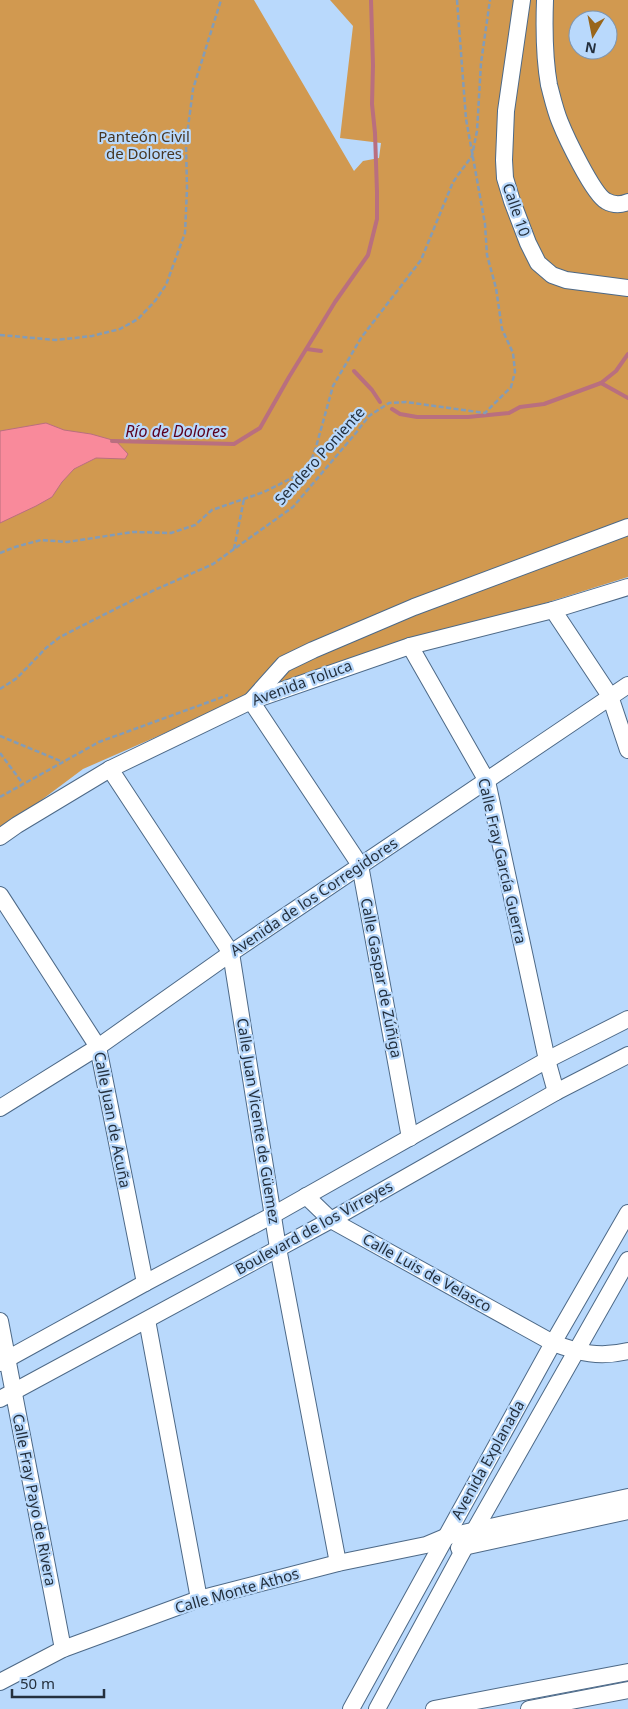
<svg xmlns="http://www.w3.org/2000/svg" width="628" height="1709" viewBox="0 0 628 1709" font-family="'Noto Sans',sans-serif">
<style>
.green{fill:#d19950;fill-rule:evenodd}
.water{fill:#f98a9b;stroke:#b96f7f}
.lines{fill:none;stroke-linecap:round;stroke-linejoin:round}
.stream{stroke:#b96f7f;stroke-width:4}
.minor-casing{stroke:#4d6987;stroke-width:18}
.path{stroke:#839cb7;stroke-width:2.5;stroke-dasharray:5 2.5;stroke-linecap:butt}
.minor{stroke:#fff;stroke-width:16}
.labels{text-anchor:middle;stroke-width:4.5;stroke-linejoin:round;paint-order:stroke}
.park-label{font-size:15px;fill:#473622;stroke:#b9d9fc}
.street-label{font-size:15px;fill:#24303e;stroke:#b9d9fc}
.water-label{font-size:16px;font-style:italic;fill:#5b001e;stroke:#b9d9fc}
</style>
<rect width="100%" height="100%" fill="#b9d9fc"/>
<!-- green -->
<path class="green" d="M0,0h254l100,171 9,-10 16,-3 2,-15 -41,-5 13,-112 -23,-26h298v577l-381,120 -164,72 -83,62zM578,20h30v30h-30z"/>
<!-- water -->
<polygon class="water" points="46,423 64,430 91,434 116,441 128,454 125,459 96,458 74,469 62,482 52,497 36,506 0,523 0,431"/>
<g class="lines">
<!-- stream -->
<g class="stream">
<polyline points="307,349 321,351"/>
<polyline points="354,371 372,390 380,402"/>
<polyline points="601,383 628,398"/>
<polyline points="392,409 400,414 417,417 468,417 509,413 520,407 544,404 601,383 616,371 628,354"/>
<polyline points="112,441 234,444 260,428 289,377 335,302 368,255 377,219 377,192 375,133 372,104 373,65 371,0"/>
</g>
<!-- minor casing -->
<g class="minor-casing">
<g id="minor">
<polyline points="522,0 506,111 504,160 505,178 512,201 528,243 538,263 552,275 566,280 628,288"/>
<path d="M545,0c-1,28 -1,57 4,85 3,11 6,25 11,37 6,15 33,72 46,79 7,4 15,4 22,1"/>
<polyline points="553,610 610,696 628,750"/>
<polyline points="410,646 487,781 547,1060 556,1092"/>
<polyline points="110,769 231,953 278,1248 338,1563"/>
<polyline points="0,837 17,825 110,769 251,701 410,646 553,610 628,587"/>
<polyline points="0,895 98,1047 145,1283"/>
<polyline points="0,1108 98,1047 231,953 628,685"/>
<polyline points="410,1138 360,865 251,701 284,664 313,650 414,607 628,527"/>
<path d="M306,1196l25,24 222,123c27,10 46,15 75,8"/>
<polyline points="147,1320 199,1599"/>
<polyline points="0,1321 63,1649"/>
<polyline points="0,1363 145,1283 273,1215 547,1060 628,1019"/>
<polyline points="0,1399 331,1220 556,1092 628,1055"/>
<polyline points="459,1548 628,1511"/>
<polyline points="0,1682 63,1649 199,1599 338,1563 426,1545 445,1537 628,1497"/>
<polyline points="351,1709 553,1343 628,1213"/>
<polyline points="377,1709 465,1547 628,1260"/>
<polyline points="434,1709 628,1672"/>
<polyline points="529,1709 628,1690"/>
</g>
</g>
<!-- path -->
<g class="path">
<polyline points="0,335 56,340 92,336 120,329 138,319 155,301 166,285 185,233 187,189 186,143 193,89 221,0"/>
<polyline points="234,549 244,499"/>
<polyline points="0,553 15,547 41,540 67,542 133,532 171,533 195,525 212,510 264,492 308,470 316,447 333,386 361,338 421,260 453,182 472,156 477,131 481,63 490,0"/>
<polyline points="0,689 17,678 46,648 60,637 139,597 213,564 293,507 355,434 369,416 389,403 406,402 485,413 511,387 515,372 513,353 502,329 496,288 487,255 485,224 466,119 457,0"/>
<polyline points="0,736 63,762"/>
<polyline points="0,753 23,784"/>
<polyline points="0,797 99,742 228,695"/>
</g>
<!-- minor -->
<use href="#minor" class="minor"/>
</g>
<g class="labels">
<!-- park labels -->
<g class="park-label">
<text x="144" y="142">Panteón Civil<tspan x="144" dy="17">de Dolores</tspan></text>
</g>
<!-- street labels -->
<g class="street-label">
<text transform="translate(516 210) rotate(71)" y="5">Calle 10</text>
<text transform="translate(320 456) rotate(-48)" y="5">Sendero Poniente</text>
<text transform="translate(302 683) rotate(-20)" y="5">Avenida Toluca</text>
<text transform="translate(502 861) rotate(77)" y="5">Calle Fray García Guerra</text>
<text transform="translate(314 897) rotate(-34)" y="5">Avenida de los Corregidores</text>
<text transform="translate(381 978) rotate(79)" y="5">Calle Gaspar de Zúñiga</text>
<text transform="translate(112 1120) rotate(79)" y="5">Calle Juan de Acuña</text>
<text transform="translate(258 1121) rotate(81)" y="5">Calle Juan Vicente de Güemez</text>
<text transform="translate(314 1228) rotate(-29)" y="5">Boulevard de los Virreyes</text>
<text transform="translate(427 1273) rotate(29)" y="5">Calle Luis de Velasco</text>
<text transform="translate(488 1460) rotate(-61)" y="5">Avenida Explanada</text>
<text transform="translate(34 1500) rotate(79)" y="5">Calle Fray Payo de Rivera</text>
<text transform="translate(237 1591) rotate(-16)" y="5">Calle Monte Athos</text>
</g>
<!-- water labels -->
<g class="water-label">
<text x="176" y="437">Río de Dolores</text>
</g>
</g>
<!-- north arrow -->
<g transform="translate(593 35) rotate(190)"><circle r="24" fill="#b9d9fc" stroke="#7d95b0"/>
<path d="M0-4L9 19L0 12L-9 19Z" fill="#99661b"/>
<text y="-8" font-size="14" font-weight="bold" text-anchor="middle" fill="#24303e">N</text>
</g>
<!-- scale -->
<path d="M12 1689v8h92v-8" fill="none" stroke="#24303e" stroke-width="2.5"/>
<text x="20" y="1689" font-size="15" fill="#24303e" stroke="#b9d9fc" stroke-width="4" paint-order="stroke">50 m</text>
</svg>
